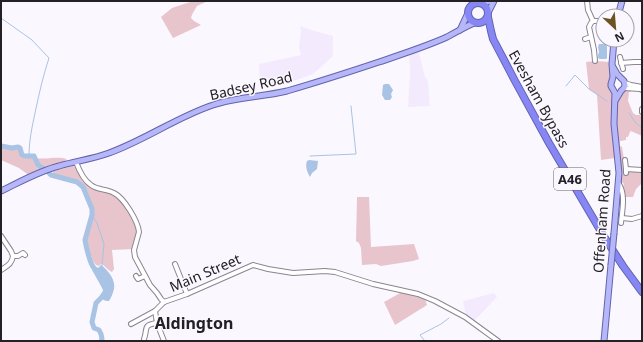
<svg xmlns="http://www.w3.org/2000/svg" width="643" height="342" viewBox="0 0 643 342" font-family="'Noto Sans',sans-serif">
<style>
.built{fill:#f4eafe}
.green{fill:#e8c4cd}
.water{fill:#a8c3e4}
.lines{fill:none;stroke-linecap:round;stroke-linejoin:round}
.stream{stroke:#a8c3e4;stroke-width:1}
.river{stroke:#a8c3e4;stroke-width:5}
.minor-casing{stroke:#8a8590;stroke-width:6}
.major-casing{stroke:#6363ac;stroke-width:7}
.highway-casing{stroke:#6363ac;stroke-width:8}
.minor{stroke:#fff;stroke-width:4}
.major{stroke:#b6b7f8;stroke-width:5}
.highway{stroke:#8687f4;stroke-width:6}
.major-bridge-casing{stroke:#6363ac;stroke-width:7;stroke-linecap:butt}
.major-bridge{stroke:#b6b7f8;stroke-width:5}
.labels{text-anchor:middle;stroke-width:3;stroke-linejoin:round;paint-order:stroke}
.shield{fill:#fbf7ff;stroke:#646166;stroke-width:1}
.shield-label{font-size:13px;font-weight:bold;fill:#232125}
.street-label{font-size:14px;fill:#232125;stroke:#fbf7ff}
.quarter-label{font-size:16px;font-weight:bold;fill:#232125;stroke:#fbf7ff}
</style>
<rect width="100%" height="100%" fill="#fbf7ff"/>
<!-- built -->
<g class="built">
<polygon points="300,26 311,30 333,36 333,56 313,74 288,83 260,89 259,64 301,55 299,47 301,31"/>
<polygon points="418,49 425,77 428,81 430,106 408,107 410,73 409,52"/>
<polygon points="494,293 497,297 474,321 466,316 463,301"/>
</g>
<!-- green -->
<g class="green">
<path d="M193,1h15l-11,5c-2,4 -5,7 -6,12l3,3 7,4 -28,13 -12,-21 11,-9z"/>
<polygon points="595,61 611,62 613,94 612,126 615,158 601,160 597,95 589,89 586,62"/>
<path d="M631,90v2h-2l-1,9 5,12 3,2h4l2,2v19l-11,-5 -1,1 -2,5h-2v3l-6,1v5l2,1 2,12v14h-3c0,-8 0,-15 -2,-22 -2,-15 -11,-59 12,-61z"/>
<path d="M1,146l11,2 6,-1 2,1 2,7 3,1h9l1,2c11,2 21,-2 31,1l2,3 -38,14 -11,-8 -18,-8z"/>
<path d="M73,166l4,2 15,20 5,2 13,2 8,5 9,12 10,18v10l-3,12 -22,1 2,19 -2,3c-5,-2 -7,-7 -11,-8l-2,2 -3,-1 -3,-4 -3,-8 -3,-13 2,-7 1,-8 2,-10v-6l-9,-22 -6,-5 -9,-3 -11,-1 -4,-5v-2z"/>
<polygon points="629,171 642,173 642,183 636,189 633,197 624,197 625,192 623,187 624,184 621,181 621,174 627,174"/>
<polygon points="357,197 369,197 371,247 414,244 419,259 413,261 381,266 376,264 362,265 361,248 359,243 356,241"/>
<polygon points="402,292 425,299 427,305 395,325 384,302"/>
</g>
<!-- water -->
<g class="water">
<polygon points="599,44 605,44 607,46 607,58 606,59 600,59 598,58 598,55 599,52 598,47"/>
<polygon points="385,84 389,84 393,90 391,94 392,97 390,100 385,100 382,95 383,85"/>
<path d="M309,160l9,1 -1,8 -5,4 -2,4c-3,-5 -5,-11 -3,-16z"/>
<path d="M101,265c7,5 15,15 13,24 -1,4 -3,9 -5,12 -4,0 -7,-1 -9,-5l2,-2 1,-4 -2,-4 -9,-16 4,-3 2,1z"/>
</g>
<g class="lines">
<!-- stream -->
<g class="stream">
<path d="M1,18l31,22 17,18c-6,18 -10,36 -14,55 -3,14 -6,28 -6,43"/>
<polyline points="566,86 575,75 589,89 607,101"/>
<polyline points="629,113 635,122 642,128"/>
<polyline points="310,156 356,154 351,106"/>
<polyline points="92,215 97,223 104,244 102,266"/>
<polyline points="425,341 420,335 441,324 449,318"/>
</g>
<!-- river -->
<g class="river">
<path d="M1,146l11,2 6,-1 2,1 2,7 3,1h9l4,9 8,5 5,5 26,7 6,5 9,22v6l-7,25c1,6 5,24 9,28 1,2 4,2 5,4"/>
<polyline points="101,341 102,339 101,334 99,330 94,328 92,322 96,303 101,298 104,294"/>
</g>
<!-- minor casing -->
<g class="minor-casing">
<g id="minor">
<polyline points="587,1 588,10 593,21"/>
<polyline points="585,39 591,37"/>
<polyline points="620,57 623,69"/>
<polyline points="595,61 594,50 589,27 591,23 593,21 603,21"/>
<polyline points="621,63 634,62 642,62"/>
<polyline points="625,83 631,85 642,87"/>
<polyline points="624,88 640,89 642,90"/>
<polyline points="642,109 642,112"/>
<polyline points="625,160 626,169"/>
<path d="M76,162c3,8 7,18 15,23 6,5 16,4 23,8 10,5 24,28 25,39l-5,18 1,7 15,28 7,8 4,6 3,3"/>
<polyline points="626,173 626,169 642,170"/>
<path d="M619,184c7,11 3,27 2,39"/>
<polyline points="622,218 632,219 642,216"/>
<polyline points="1,236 11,251 13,256 18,256 23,253 25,255"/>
<polyline points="175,264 187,294"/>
<path d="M1,270c6,-4 11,-6 12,-14"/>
<polyline points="136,276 138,279 145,276"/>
<polyline points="164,302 187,294 253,265 268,269 293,273 325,271 335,272 373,284 418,294 435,301 465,317 498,341"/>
<polyline points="155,311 157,323 164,341"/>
<polyline points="131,324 155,311 164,302"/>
<path d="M144,339c4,-10 -2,-14 13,-16"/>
</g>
</g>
<!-- major casing -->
<g class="major-casing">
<g id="major">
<polyline points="482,3 490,1"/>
<polyline points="489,11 494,1"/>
<polyline points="618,16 622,1"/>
<polyline points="460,30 468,13"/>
<polyline points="613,67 617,74 624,81 625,85 624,88 621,91 615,101"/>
<path d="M1,191c19,-9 38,-20 58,-25 17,-5 34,-7 50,-13 36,-13 68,-36 104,-48 23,-8 50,-8 74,-14 31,-9 62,-19 92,-29 23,-8 46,-15 68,-25 9,-5 18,-10 27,-14"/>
<polyline points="614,233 619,173 614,124 615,93 611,86 611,84 613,77 612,64 614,40"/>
<polyline points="604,341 611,265"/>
</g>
</g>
<!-- highway casing -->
<g class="highway-casing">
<g id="highway">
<circle cx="478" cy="13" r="10"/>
<polyline points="488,17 491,31 493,39 515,81 549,143 603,235 623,266 642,292"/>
</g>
</g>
<!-- minor -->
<use href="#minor" class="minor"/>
<!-- major -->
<use href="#major" class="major"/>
<!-- highway -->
<use href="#highway" class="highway"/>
<!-- major-bridge casing -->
<g class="major-bridge-casing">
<polyline id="major-bridge" points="611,265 614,233"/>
</g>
<!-- major-bridge -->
<use href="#major-bridge" class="major-bridge"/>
</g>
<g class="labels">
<!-- shield labels -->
<rect class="shield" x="554" y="168" width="32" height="22" rx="3"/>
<g class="shield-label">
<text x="570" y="184">A46</text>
</g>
<!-- street labels -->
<g class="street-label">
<text transform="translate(251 86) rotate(-13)" y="5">Badsey Road</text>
<text transform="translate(539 99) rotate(61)" y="5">Evesham Bypass</text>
<text transform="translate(602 221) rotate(-86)" y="5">Offenham Road</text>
<text transform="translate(205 273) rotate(-23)" y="5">Main Street</text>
</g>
<!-- quarter labels -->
<g class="quarter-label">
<text x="194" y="329">Aldington</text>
</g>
</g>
<!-- border -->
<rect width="643" height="342" fill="none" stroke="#232125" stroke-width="4"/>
<!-- north arrow -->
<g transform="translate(615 28) rotate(154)"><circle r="19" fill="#fbf7ff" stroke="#a5a1a8"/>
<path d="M0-3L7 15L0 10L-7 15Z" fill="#6d5324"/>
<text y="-6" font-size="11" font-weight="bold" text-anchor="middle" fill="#232125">N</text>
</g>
</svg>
